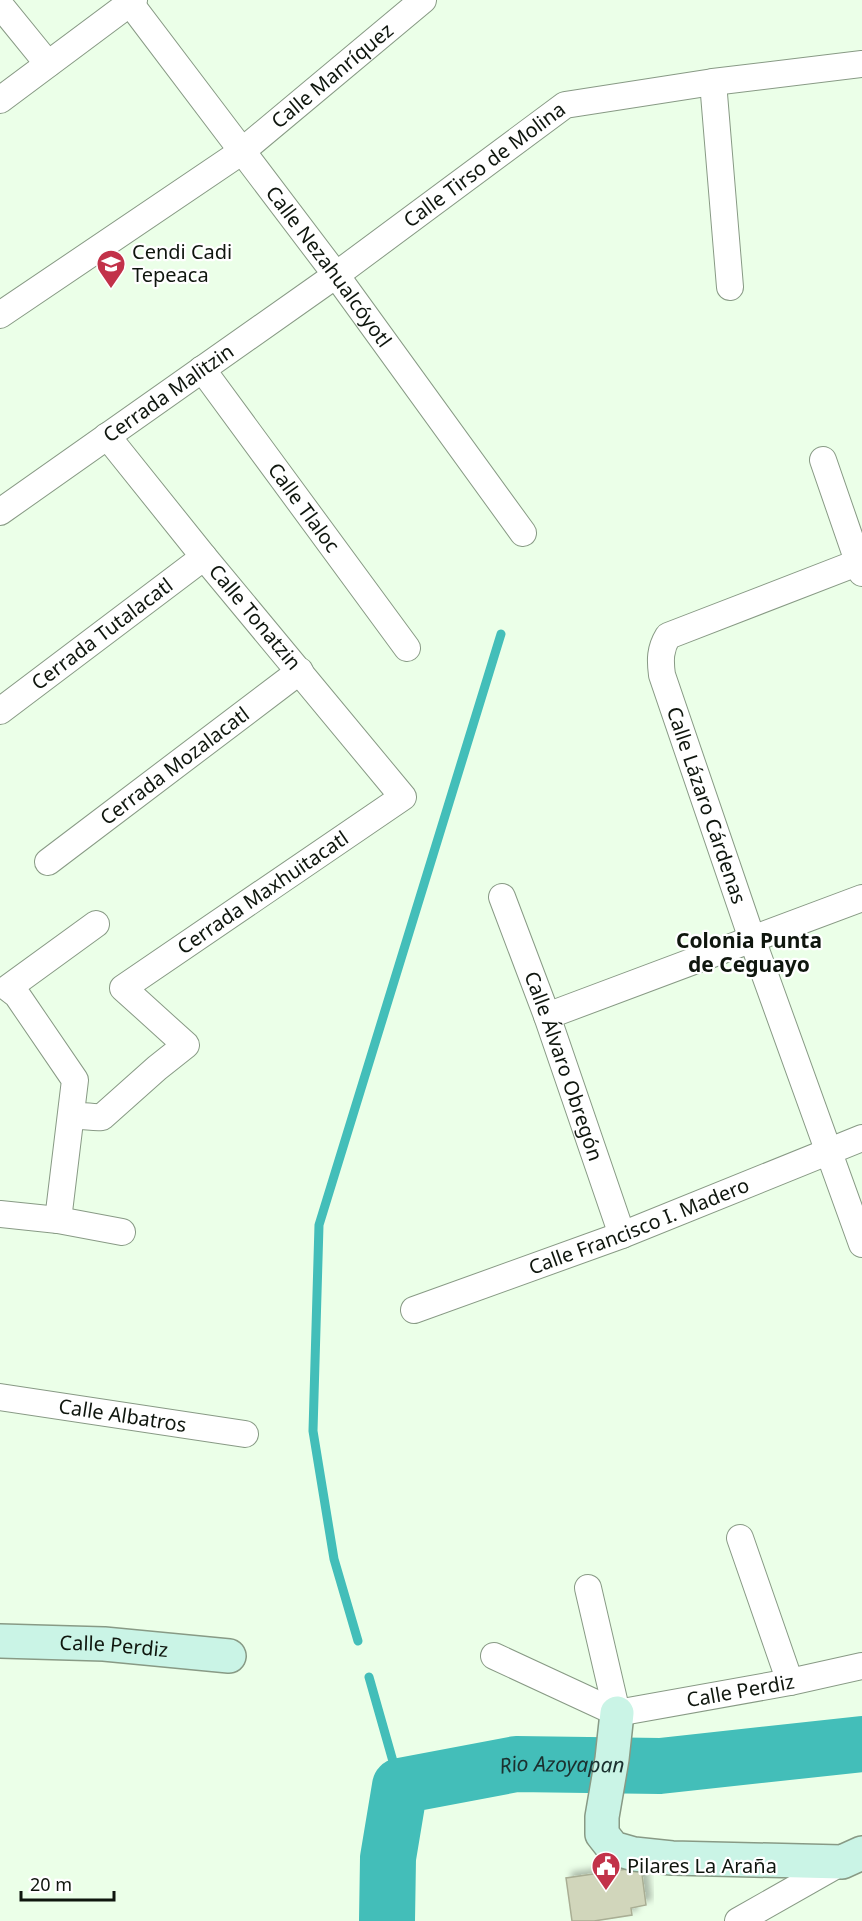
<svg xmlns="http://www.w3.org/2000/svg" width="862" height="1921" viewBox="0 0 862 1921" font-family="'Noto Sans',sans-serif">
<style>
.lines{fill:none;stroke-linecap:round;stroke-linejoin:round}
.stream{stroke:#43beb9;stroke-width:9}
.river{stroke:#43beb9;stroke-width:56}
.building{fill:#d1d6bb;stroke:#a9ae94;stroke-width:1.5;filter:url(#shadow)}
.street-casing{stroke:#889a85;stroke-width:28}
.secondary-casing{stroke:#889a85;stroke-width:36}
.street{stroke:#fff;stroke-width:26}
.secondary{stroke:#caf4e6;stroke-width:33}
.labels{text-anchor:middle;stroke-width:4.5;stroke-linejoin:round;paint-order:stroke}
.street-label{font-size:20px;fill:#0f160e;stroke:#fff}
.poi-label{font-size:20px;fill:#0f160e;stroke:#fff;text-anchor:start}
.neighbourhood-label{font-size:21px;font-weight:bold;fill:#0f160e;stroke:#fff}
.water-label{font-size:21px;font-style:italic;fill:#1b302f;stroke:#fff}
</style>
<defs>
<filter id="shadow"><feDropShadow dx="5.5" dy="-5.5" stdDeviation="3" flood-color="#0004"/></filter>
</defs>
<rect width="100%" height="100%" fill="#ebffe8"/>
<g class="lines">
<!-- stream -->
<g class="stream">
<polyline points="358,1641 334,1559 313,1431 319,1225 501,634"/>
<polyline points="369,1677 400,1786"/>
</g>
<!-- river -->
<path class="river" id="s1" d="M387,1921l1,-63 12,-72 116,-22 144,2 202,-22"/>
</g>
<!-- building -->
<polygon class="building" points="641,1867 646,1905 631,1908 632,1915 594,1921 572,1921 566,1878"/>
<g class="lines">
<!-- street casing -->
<g class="street-casing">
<g id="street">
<path id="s2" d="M130,3l206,272 187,258"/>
<polyline points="0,5 48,64"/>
<polyline points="713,82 730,287"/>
<polyline points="0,100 134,0"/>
<path id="s3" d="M0,315l241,-163 182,-152"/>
<path id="s4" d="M202,369l205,279"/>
<polyline points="823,460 862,573"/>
<path id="s5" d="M0,512l336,-237 229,-170 148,-23 149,-18"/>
<path id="s6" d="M862,561l-194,75c-8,13 -8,24 -6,39l90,264 110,305"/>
<path id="s7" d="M0,711l204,-154"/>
<path id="s8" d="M48,862l252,-191"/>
<path id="s9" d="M502,897l45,119 75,219"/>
<polyline points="547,1016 862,898"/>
<path id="s10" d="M71,1117c11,-3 19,1 31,0l55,-49 29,-23 -63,-57 280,-191 -199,-240 -97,-121"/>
<polyline points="0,1214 58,1220 122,1232"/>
<polyline points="58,1220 75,1080 17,995 8,988 96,924"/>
<path id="s11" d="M414,1310l208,-75 240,-97"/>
<path id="s12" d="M0,1397l245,37"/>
<polyline points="740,1538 790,1682"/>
<polyline points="588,1588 617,1713"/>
<path id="s13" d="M494,1656l123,57 173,-31 72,-16"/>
<polyline points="738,1921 842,1862"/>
</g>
</g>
<!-- secondary casing -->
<g class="secondary-casing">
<g id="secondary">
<path id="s14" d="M0,1641l104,3 125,12"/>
<polyline points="617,1713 612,1759 602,1817 602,1834 613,1848 634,1854 672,1858 842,1862 862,1853"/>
</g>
</g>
<!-- street -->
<use href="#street" class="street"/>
<!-- secondary -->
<use href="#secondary" class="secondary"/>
</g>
<!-- icons -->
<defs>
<g id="school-pin" transform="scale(1.5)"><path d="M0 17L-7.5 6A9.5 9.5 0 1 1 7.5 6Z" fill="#c23249" stroke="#fff"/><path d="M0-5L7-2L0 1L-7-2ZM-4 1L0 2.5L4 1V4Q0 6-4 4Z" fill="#fff"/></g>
<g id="civic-pin" transform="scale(1.5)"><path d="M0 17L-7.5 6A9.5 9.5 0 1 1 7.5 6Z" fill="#c23249" stroke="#fff"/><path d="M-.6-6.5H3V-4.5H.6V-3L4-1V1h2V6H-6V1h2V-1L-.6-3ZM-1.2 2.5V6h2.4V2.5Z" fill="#fff"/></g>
</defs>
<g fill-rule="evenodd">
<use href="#school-pin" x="111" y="264"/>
<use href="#civic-pin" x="606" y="1866"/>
</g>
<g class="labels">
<!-- street labels -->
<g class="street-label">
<text dy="7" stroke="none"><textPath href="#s3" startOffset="410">Calle Manríquez</textPath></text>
<text dy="7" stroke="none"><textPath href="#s5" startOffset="596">Calle Tirso de Molina</textPath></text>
<text dy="7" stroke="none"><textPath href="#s2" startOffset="330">Calle Nezahualcóyotl</textPath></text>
<text dy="7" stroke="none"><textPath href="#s5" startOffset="206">Cerrada Malitzin</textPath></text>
<text dy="7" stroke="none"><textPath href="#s4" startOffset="172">Calle Tlaloc</textPath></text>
<text transform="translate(255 617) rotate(50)" y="7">Calle Tonatzin</text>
<text dy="7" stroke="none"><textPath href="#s7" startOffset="128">Cerrada Tutalacatl</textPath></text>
<text dy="7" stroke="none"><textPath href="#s8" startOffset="159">Cerrada Mozalacatl</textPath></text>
<text dy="7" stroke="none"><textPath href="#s6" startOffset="386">Calle Lázaro Cárdenas</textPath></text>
<text dy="7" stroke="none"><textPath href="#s10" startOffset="396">Cerrada Maxhuitacatl</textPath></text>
<text dy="7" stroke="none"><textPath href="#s9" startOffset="180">Calle Álvaro Obregón</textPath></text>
<text dy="7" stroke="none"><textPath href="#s11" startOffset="240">Calle Francisco I. Madero</textPath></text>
<text dy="7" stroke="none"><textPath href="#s12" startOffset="124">Calle Albatros</textPath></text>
<text dy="7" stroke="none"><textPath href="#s14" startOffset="114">Calle Perdiz</textPath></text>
<text dy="7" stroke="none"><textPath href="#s13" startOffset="261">Calle Perdiz</textPath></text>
</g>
<!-- poi labels -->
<g class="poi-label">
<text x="132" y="259">Cendi Cadi<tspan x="132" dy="23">Tepeaca</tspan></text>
<text x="627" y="1873">Pilares La Araña</text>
</g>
<!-- neighbourhood labels -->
<g class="neighbourhood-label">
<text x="749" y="948">Colonia Punta<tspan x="749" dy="24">de Ceguayo</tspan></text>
</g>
<!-- water labels -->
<g class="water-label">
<text dy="7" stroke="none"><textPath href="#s1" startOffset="300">Rio Azoyapan</textPath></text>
</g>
</g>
<!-- scale -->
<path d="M21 1891v9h93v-9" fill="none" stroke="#0f160e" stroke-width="3"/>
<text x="30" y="1891" font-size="18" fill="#0f160e" stroke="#ffffff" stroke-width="4.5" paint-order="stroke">20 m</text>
</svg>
